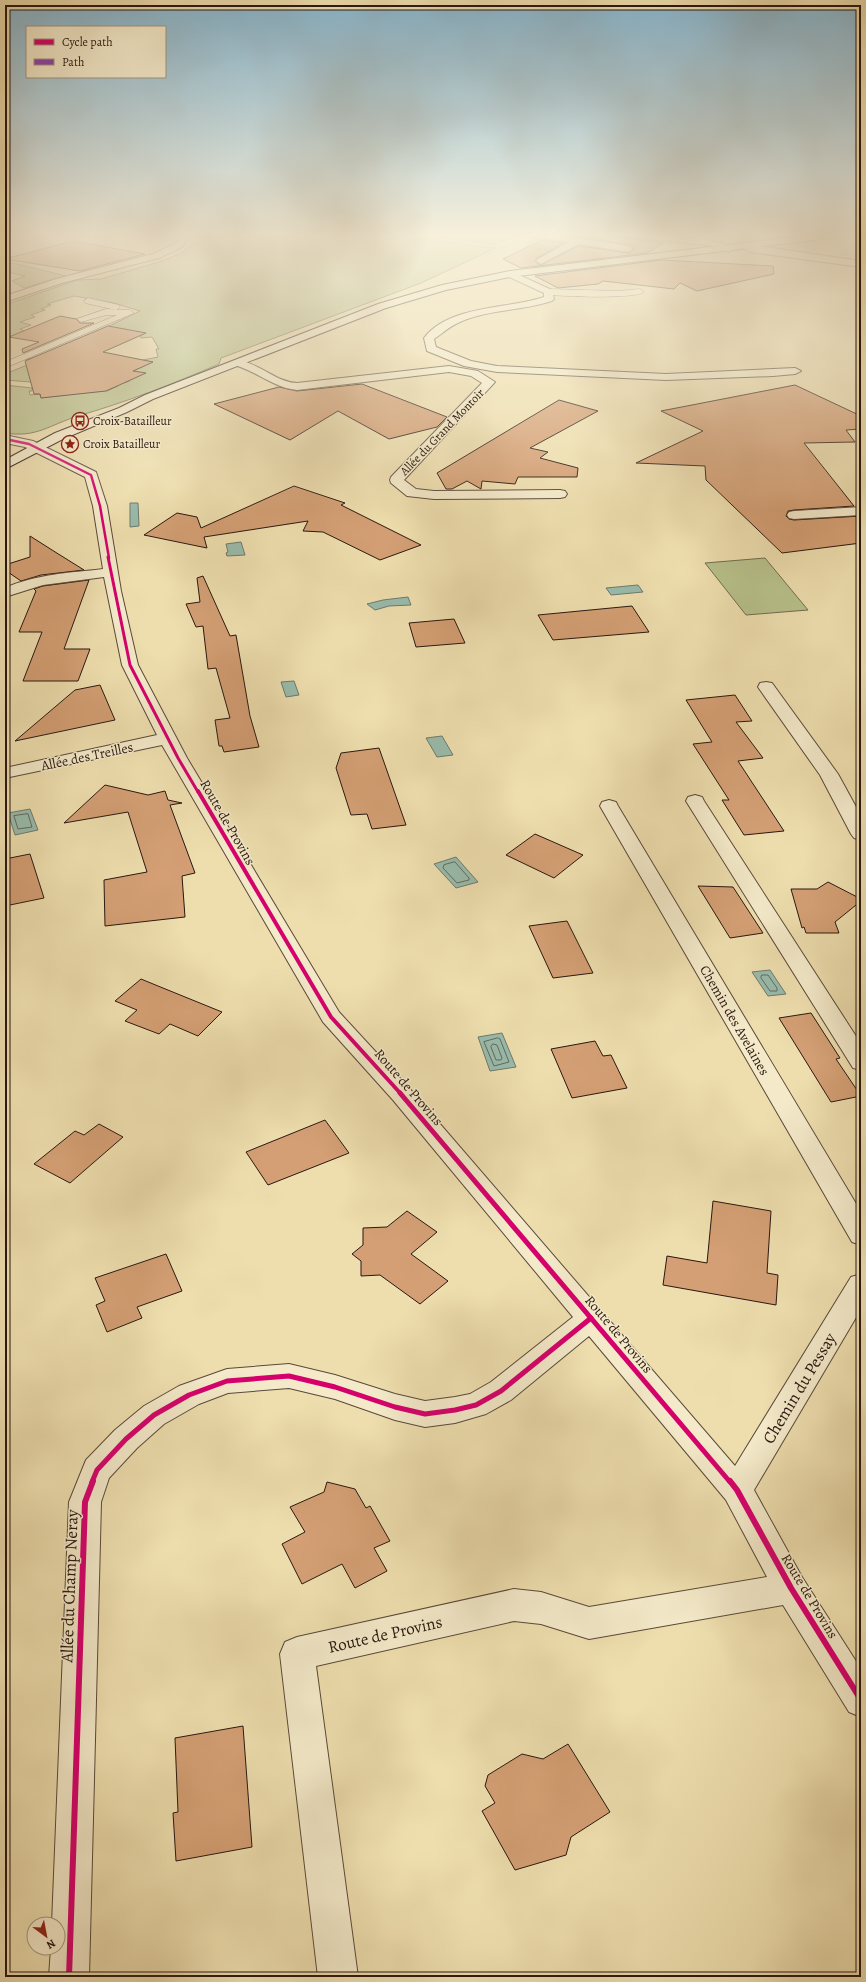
<svg xmlns="http://www.w3.org/2000/svg" width="866" height="1982" viewBox="0 0 866 1982" font-family="Alegreya,serif">
<style>
.green{fill:#b7c18b;stroke:#706c4e}
.water{fill:#99bcad;stroke:#6c7a6e}
.lines{fill:none;stroke-linecap:round;stroke-linejoin:round}
.shore{stroke:#616a5e;stroke-width:1}
.building{fill:#d49f74;stroke:#291710}
.lane-casing{stroke:#5a4938;stroke-width:1}
.street-casing{stroke:#5a4938;stroke-width:2}
.secondary-casing{stroke:#291710;stroke-width:2}
.path{stroke:#291710;stroke-width:1;stroke-dasharray:0.5 1;stroke-linecap:butt}
.lane{fill:#f4eaca;fill-rule:evenodd}
.street{fill:#f4eaca;fill-rule:evenodd}
.secondary{fill:#f4eaca;fill-rule:evenodd}
.quiet{stroke:#8e44ad;stroke-width:1.5;stroke-dasharray:2.5 1.5;stroke-linecap:butt}
.cycleway-far4-casing{stroke:#f4eaca;stroke-width:4}
.cycleway-far3-casing{stroke:#f4eaca;stroke-width:5}
.cycleway-far2-casing{stroke:#f4eaca;stroke-width:6}
.cycleway-far1-casing{stroke:#f4eaca;stroke-width:8}
.cycleway-casing{stroke:#f4eaca;stroke-width:9}
.cycleway-far4{stroke:#d6006c;stroke-width:2.5}
.cycleway-far3{stroke:#d6006c;stroke-width:3}
.cycleway-far2{stroke:#d6006c;stroke-width:4}
.cycleway-far1{stroke:#d6006c;stroke-width:5}
.cycleway{stroke:#d6006c;stroke-width:6}
.labels{text-anchor:middle;stroke-width:3;stroke-linejoin:round;paint-order:stroke}
.far-poi-label{font-size:12px;fill:#291710;stroke:#f4eaca;text-anchor:start}
.far-street-label{font-size:12px;fill:#291710;stroke:#f4eaca}
.street-label{font-size:14px;fill:#291710;stroke:#f4eaca}
.near-street-label{font-size:17px;fill:#291710;stroke:#f4eaca}
</style>
<rect width="100%" height="100%" fill="#eedeae"/>
<filter id="stains"><feTurbulence type="fractalNoise" baseFrequency=".005" numOctaves="4"/><feColorMatrix values="0 0 0 0 .2 0 0 0 0 .09 0 0 0 0 .02 0 0 0 .5 -.17"/></filter>
<radialGradient id="worn" r=".72"><stop offset=".6" stop-color="#630" stop-opacity="0"/><stop offset="1" stop-color="#630" stop-opacity=".3"/></radialGradient>
<!-- green -->
<g class="green">
<path d="M212,234h154l130,14 -75,35 -200,75 -2,6c-46,20 -93,38 -141,52 -29,9 -41,22 -73,17v-48l27,3v3h-3l1,4 10,-1 1,4 60,-8 6,1 11,-5v-3c9,1 15,-3 20,-11l-5,-1 20,-9 -10,-2 15,-3 -2,-8h3l-7,-12 -11,1 -1,-2 5,-3 -40,-5 35,-17 -26,-8 -40,-7 -27,8 4,1 -10,4 4,1 -14,5 4,2 -15,5 11,3 -11,4 4,2 -15,6 -2,8 -2,1v-41l72,-25 24,-1 61,-18 20,-8 7,-6z"/>
<polygon points="409,234 523,234 495,244"/>
<polygon points="5,261 66,276 24,288 12,281 25,276 12,273 5,273"/>
<polygon points="35,358 47,359 46,364 76,370 79,373 30,377 31,382 5,380 5,374 37,361 26,359"/>
<polygon points="765,558 808,610 746,615 705,563"/>
</g>
<!-- water -->
<g class="water">
<polygon points="130,503 138,503 139,526 130,527"/>
<polygon points="241,542 245,555 227,556 226,553 228,552 226,544"/>
<polygon points="638,585 643,592 611,595 606,588"/>
<polygon points="408,597 411,605 389,606 375,610 367,604 383,600"/>
<polygon points="294,681 299,695 286,697 281,682"/>
<polygon points="442,736 453,755 437,757 426,738"/>
<polygon points="30,809 38,830 15,835 8,813"/>
<polygon points="456,857 478,882 456,888 434,864"/>
<polygon points="770,970 786,994 768,996 752,972"/>
<polygon points="502,1033 516,1067 490,1071 478,1037"/>
</g>
<g class="lines">
<!-- shore -->
<g class="shore">
<polygon points="28,814 32,827 18,829 14,816"/>
<polygon points="455,862 469,878 469,880 457,883 443,868 444,865"/>
<polygon points="762,975 768,975 777,988 777,991 770,991 761,978"/>
<polygon points="498,1038 500,1039 509,1062 494,1066 484,1042"/>
<polygon points="493,1044 497,1045 502,1058 501,1060 496,1060 491,1047"/>
</g>
</g>
<!-- building -->
<g class="building">
<polygon points="557,234 598,234 664,243 647,253 521,268 503,259 542,240 564,243 537,258 535,261 540,265 579,246 629,253 634,249 629,245"/>
<polygon points="73,241 145,254 80,271 5,259"/>
<polygon points="661,260 773,266 774,274 697,291 680,283 674,289 603,281 598,284 558,288 535,276"/>
<polygon points="60,316 76,319 80,323 94,323 23,353 22,349 39,342 9,337"/>
<polygon points="108,326 146,333 103,352 153,362 133,371 146,373 106,391 41,398 40,394 34,394 25,361"/>
<polygon points="362,384 447,417 437,427 389,439 338,411 290,440 214,404 279,387 297,391"/>
<polygon points="795,385 861,416 861,429 846,430 855,442 804,443 854,506 794,510 788,511 786,516 789,519 794,520 861,516 861,543 782,553 706,480 705,466 636,463 703,431 661,411"/>
<polygon points="559,400 598,411 530,448 548,452 540,458 578,468 577,477 518,477 515,484 482,481 481,489 467,481 452,489 446,489 437,473"/>
<polygon points="294,486 345,503 341,505 421,545 380,560 323,532 303,531 308,521 204,537 207,548 144,535 177,513 197,517 201,528"/>
<polygon points="30,536 52,550 84,570 41,575 21,581 5,570 5,565 30,557"/>
<polygon points="203,576 230,636 236,635 250,716 259,747 224,752 222,746 219,746 215,720 230,718 216,668 208,669 203,626 196,627 186,604 200,602 197,578"/>
<polygon points="89,580 64,649 90,649 78,681 23,681 42,632 19,632 36,591 34,589 43,586"/>
<polygon points="632,606 649,632 553,640 538,615"/>
<polygon points="454,619 465,643 416,647 409,623"/>
<polygon points="100,685 115,720 15,741 75,690"/>
<polygon points="735,695 752,721 736,722 763,758 738,761 784,831 744,835 722,800 729,800 693,744 712,742 686,700"/>
<polygon points="379,748 406,825 372,829 367,814 351,815 336,768 341,753"/>
<polygon points="105,785 148,795 165,791 168,800 182,803 170,805 195,873 182,876 185,917 105,926 104,880 147,872 128,812 64,823"/>
<polygon points="535,834 583,855 554,878 506,855"/>
<polygon points="30,854 44,898 5,906 5,859"/>
<polygon points="828,882 861,899 861,901 835,922 839,933 806,933 804,927 802,928 791,889 817,889"/>
<polygon points="698,886 733,887 763,933 730,938"/>
<polygon points="567,921 593,973 553,978 529,926"/>
<polygon points="141,979 158,986 222,1012 198,1036 170,1024 159,1034 125,1021 137,1010 115,1001"/>
<polygon points="811,1013 840,1058 836,1059 861,1096 831,1102 779,1018"/>
<polygon points="595,1041 603,1056 611,1055 627,1088 572,1098 551,1049"/>
<polygon points="325,1120 349,1153 268,1185 246,1152"/>
<polygon points="99,1124 123,1137 70,1183 34,1164 75,1131 84,1135"/>
<polygon points="713,1201 771,1211 767,1273 778,1275 776,1305 663,1285 667,1256 707,1263"/>
<polygon points="407,1211 437,1232 411,1254 448,1281 420,1304 380,1275 361,1276 361,1261 352,1254 363,1245 363,1228 387,1227"/>
<polygon points="166,1254 182,1291 137,1307 142,1318 107,1332 96,1305 105,1301 95,1278"/>
<polygon points="327,1482 355,1489 366,1508 370,1506 390,1541 374,1548 387,1571 355,1588 342,1564 302,1584 282,1544 305,1532 290,1507 324,1492"/>
<polygon points="243,1726 252,1847 176,1861 173,1813 178,1812 175,1738"/>
<polygon points="568,1744 610,1812 571,1837 566,1855 515,1870 482,1811 495,1803 485,1786 488,1775 522,1754 543,1759"/>
</g>
<g class="lines">
<!-- lane casing -->
<g class="lane-casing">
<g id="lane">
<path d="M549,289l69,2 22,-2 4,3c-7,7 -86,5 -98,2v-4z"/>
<polygon points="88,298 119,305 120,307 116,310 85,303 84,301"/>
<polygon points="106,309 130,310 134,313 5,368 5,362 117,315 106,315 81,322 77,319"/>
</g>
</g>
<!-- street casing -->
<g class="street-casing">
<g id="street">
<polygon points="182,234 190,234 182,247 159,258 62,283 5,302 5,296 56,279 153,254 176,243"/>
<polygon points="527,234 548,234 629,246 633,249 629,252 579,244 541,264 536,261 538,259 569,242 531,237"/>
<path d="M624,234c20,0 97,2 109,15l-4,3 -15,-6 -86,-9z"/>
<polygon points="745,244 861,261 861,267 750,252 741,247"/>
<path d="M510,271l42,19 2,9 -2,2c-30,10 -63,8 -92,21 -10,4 -17,11 -26,17l2,8 35,14 26,5 169,8 129,-6 6,3 -6,3 -22,2 -107,4 -169,-8 -33,-6 -37,-15 -3,-13c25,-33 84,-29 120,-41v-4l-37,-17v-4z"/>
<path d="M238,360c23,4 38,22 59,23l152,-17 29,5 17,11 -91,98 12,9 18,2 126,-1 5,1 2,3 -2,3 -5,1 -126,1 -27,-3 -16,-13 -1,-3 1,-3 91,-94 -11,-7 -22,-4 -152,18c-24,-2 -40,-19 -63,-25l-1,-2z"/>
<path d="M5,435l28,6 63,31 1,3 10,31 14,85 17,74 49,93 152,254 70,76 326,378 116,-189 10,-3v35l-107,181 48,87 59,92v48l-12,-5 -66,-107 -194,34 -48,-15 -27,-3 -198,45 42,311h-40l-38,-323 5,-12 12,-5 217,-48 27,3 48,15 178,-30 -41,-77 -137,-164 -78,64 -25,14 -31,9 -30,4 -30,-7 -60,-21 -46,-11 -61,5 -29,11 -35,20 -27,24 -28,30 -8,24 -12,475h-40l2,-29h7v-24h-6l17,-422 17,-42 29,-30 29,-24 35,-20 48,-17 62,-5 46,11 60,19 30,7 30,-4 15,-3 21,-12 82,-65 -180,-217 -70,-78 -161,-277 -157,33v-10l152,-33 -35,-70 -18,-88 -61,8 -38,12v-9c31,-14 65,-15 98,-19l-10,-63 -8,-29 -60,-30 -20,-4z"/>
<polygon points="861,507 861,515 794,519 789,518 787,515 789,512 794,511"/>
<polygon points="766,682 772,683 838,774 861,816 861,840 854,838 851,834 820,775 758,687 760,683"/>
<polygon points="695,795 702,797 704,801 861,1044 861,1070 853,1068 686,801 688,797"/>
<polygon points="609,800 616,802 618,806 861,1212 861,1245 852,1242 600,806 602,802"/>
</g>
</g>
<!-- secondary casing -->
<g class="secondary-casing">
<polygon id="secondary" points="819,234 843,234 839,237 510,277 446,290 386,308 153,399 127,412 63,439 5,469 5,460 55,433 119,408 145,395 378,304 442,285 510,271"/>
</g>
<!-- path -->
<g class="path">
<polyline points="382,234 506,247"/>
<polyline points="485,256 513,243"/>
</g>
<!-- lane -->
<use href="#lane" class="lane"/>
<!-- street -->
<use href="#street" class="street"/>
<!-- secondary -->
<use href="#secondary" class="secondary"/>
<!-- quiet -->
<polyline class="quiet" points="186,235 192,234"/>
<!-- cycleway-far4 casing -->
<g class="cycleway-far4-casing">
<polyline id="cycleway-far4" points="5,439 29,444 91,475 100,506 109,558"/>
</g>
<!-- cycleway-far3 casing -->
<g class="cycleway-far3-casing">
<polyline id="cycleway-far3" points="108,557 130,665 178,758 198,792"/>
</g>
<!-- cycleway-far2 casing -->
<g class="cycleway-far2-casing">
<polyline id="cycleway-far2" points="198,791 331,1017 401,1094"/>
</g>
<!-- cycleway-far1 casing -->
<g class="cycleway-far1-casing">
<g id="cycleway-far1">
<polyline points="400,1093 730,1482"/>
<polyline points="92,1482 97,1470 126,1439 154,1415 189,1395 227,1381 289,1376 335,1387 395,1407 425,1414 455,1410 476,1405 501,1391 591,1318"/>
</g>
</g>
<!-- cycleway casing -->
<g class="cycleway-casing">
<g id="cycleway">
<polyline points="730,1481 737,1490 791,1588 861,1700"/>
<polyline points="69,1977 85,1502 93,1481"/>
</g>
</g>
<!-- cycleway-far4 -->
<use href="#cycleway-far4" class="cycleway-far4"/>
<!-- cycleway-far3 -->
<use href="#cycleway-far3" class="cycleway-far3"/>
<!-- cycleway-far2 -->
<use href="#cycleway-far2" class="cycleway-far2"/>
<!-- cycleway-far1 -->
<use href="#cycleway-far1" class="cycleway-far1"/>
<!-- cycleway -->
<use href="#cycleway" class="cycleway"/>
</g>
<!-- sky -->
<linearGradient id="sky" x2="0" y2="1"><stop stop-color="#88b7d0"/><stop offset="0.46" stop-color="#f7f0db"/><stop offset="1" stop-color="#f7f0db" stop-opacity="0"/></linearGradient>
<rect width="866" height="511" fill="url(#sky)"/>
<!-- icons -->
<defs>
<g id="bus-ring" transform="scale(0.9)"><circle r="9.5" fill="#f4eaca" stroke="#8f2418" stroke-width="1.5"/><path d="M-5-6H5V4H4V6H2V4H-2V6H-4V4H-5ZM-3.5-4V0h7V-4ZM-3.5 1.2v1.5H-2V1.2ZM2 1.2v1.5H3.5V1.2Z" fill="#8f2418"/></g>
<g id="sight-ring" transform="scale(0.9)"><circle r="9.5" fill="#f4eaca" stroke="#8f2418" stroke-width="1.5"/><path d="M0-6L1.8-2.2L6-1.7L2.9 1.2L3.7 5.4L0 3.3L-3.7 5.4L-2.9 1.2L-6-1.7L-1.8-2.2Z" fill="#8f2418"/></g>
</defs>
<g fill-rule="evenodd">
<use href="#bus-ring" x="80" y="421"/>
<use href="#sight-ring" x="70" y="444"/>
</g>
<g class="labels">
<!-- far-poi labels -->
<g class="far-poi-label">
<text x="93" y="425">Croix-Batailleur</text>
<text x="83" y="448">Croix Batailleur</text>
</g>
<!-- far-street labels -->
<g class="far-street-label">
<text transform="translate(442 432) rotate(-46)" y="4">Allée du Grand Montoir</text>
</g>
<!-- street labels -->
<g class="street-label">
<text transform="translate(87 756) rotate(-12)" y="5">Allée des Treilles</text>
<text transform="translate(228 822) rotate(60)" y="5">Route de Provins</text>
<text transform="translate(735 1020) rotate(60)" y="5">Chemin des Avelaines</text>
<text transform="translate(409 1087) rotate(49)" y="5">Route de Provins</text>
<text transform="translate(619 1334) rotate(50)" y="5">Route de Provins</text>
<text transform="translate(810 1596) rotate(59)" y="5">Route de Provins</text>
</g>
<!-- near-street labels -->
<g class="near-street-label">
<text transform="translate(799 1388) rotate(-59)" y="6">Chemin du Pessay</text>
<text transform="translate(69 1586) rotate(-88)" y="6">Allée du Champ Neray</text>
<text transform="translate(385 1634) rotate(-13)" y="6">Route de Provins</text>
</g>
</g>
<!-- margin -->
<rect width="866" height="1982" fill="none" stroke="#eedeae" stroke-width="20"/>
<rect x="6" y="6" width="854" height="1970" fill="none" stroke="#291710" stroke-width="2"/>
<rect x="10" y="10" width="846" height="1962" fill="none" stroke="#291710"/>
<!-- legend -->
<rect x="26" y="26" width="140" height="52" fill="#f4eaca" stroke="#a39680"/>
<rect x="34" y="39" width="20" height="6" fill="#d6006c" stroke="#a39680"/>
<text x="62" y="46" font-size="12" fill="#291710">Cycle path</text>
<rect x="34" y="59" width="20" height="6" fill="#8e44ad" stroke="#a39680"/>
<text x="62" y="66" font-size="12" fill="#291710">Path</text>
<!-- north arrow -->
<g transform="translate(46 1936) rotate(148)"><circle r="19" fill="#f4eaca" stroke="#a39680"/>
<path d="M0-3L7 15L0 10L-7 15Z" fill="#8f2418"/>
<text y="-6" font-size="11" font-weight="bold" text-anchor="middle" fill="#291710">N</text>
</g>
<rect width="100%" height="100%" filter="url(#stains)"/>
<rect width="100%" height="100%" fill="url(#worn)"/>
</svg>
